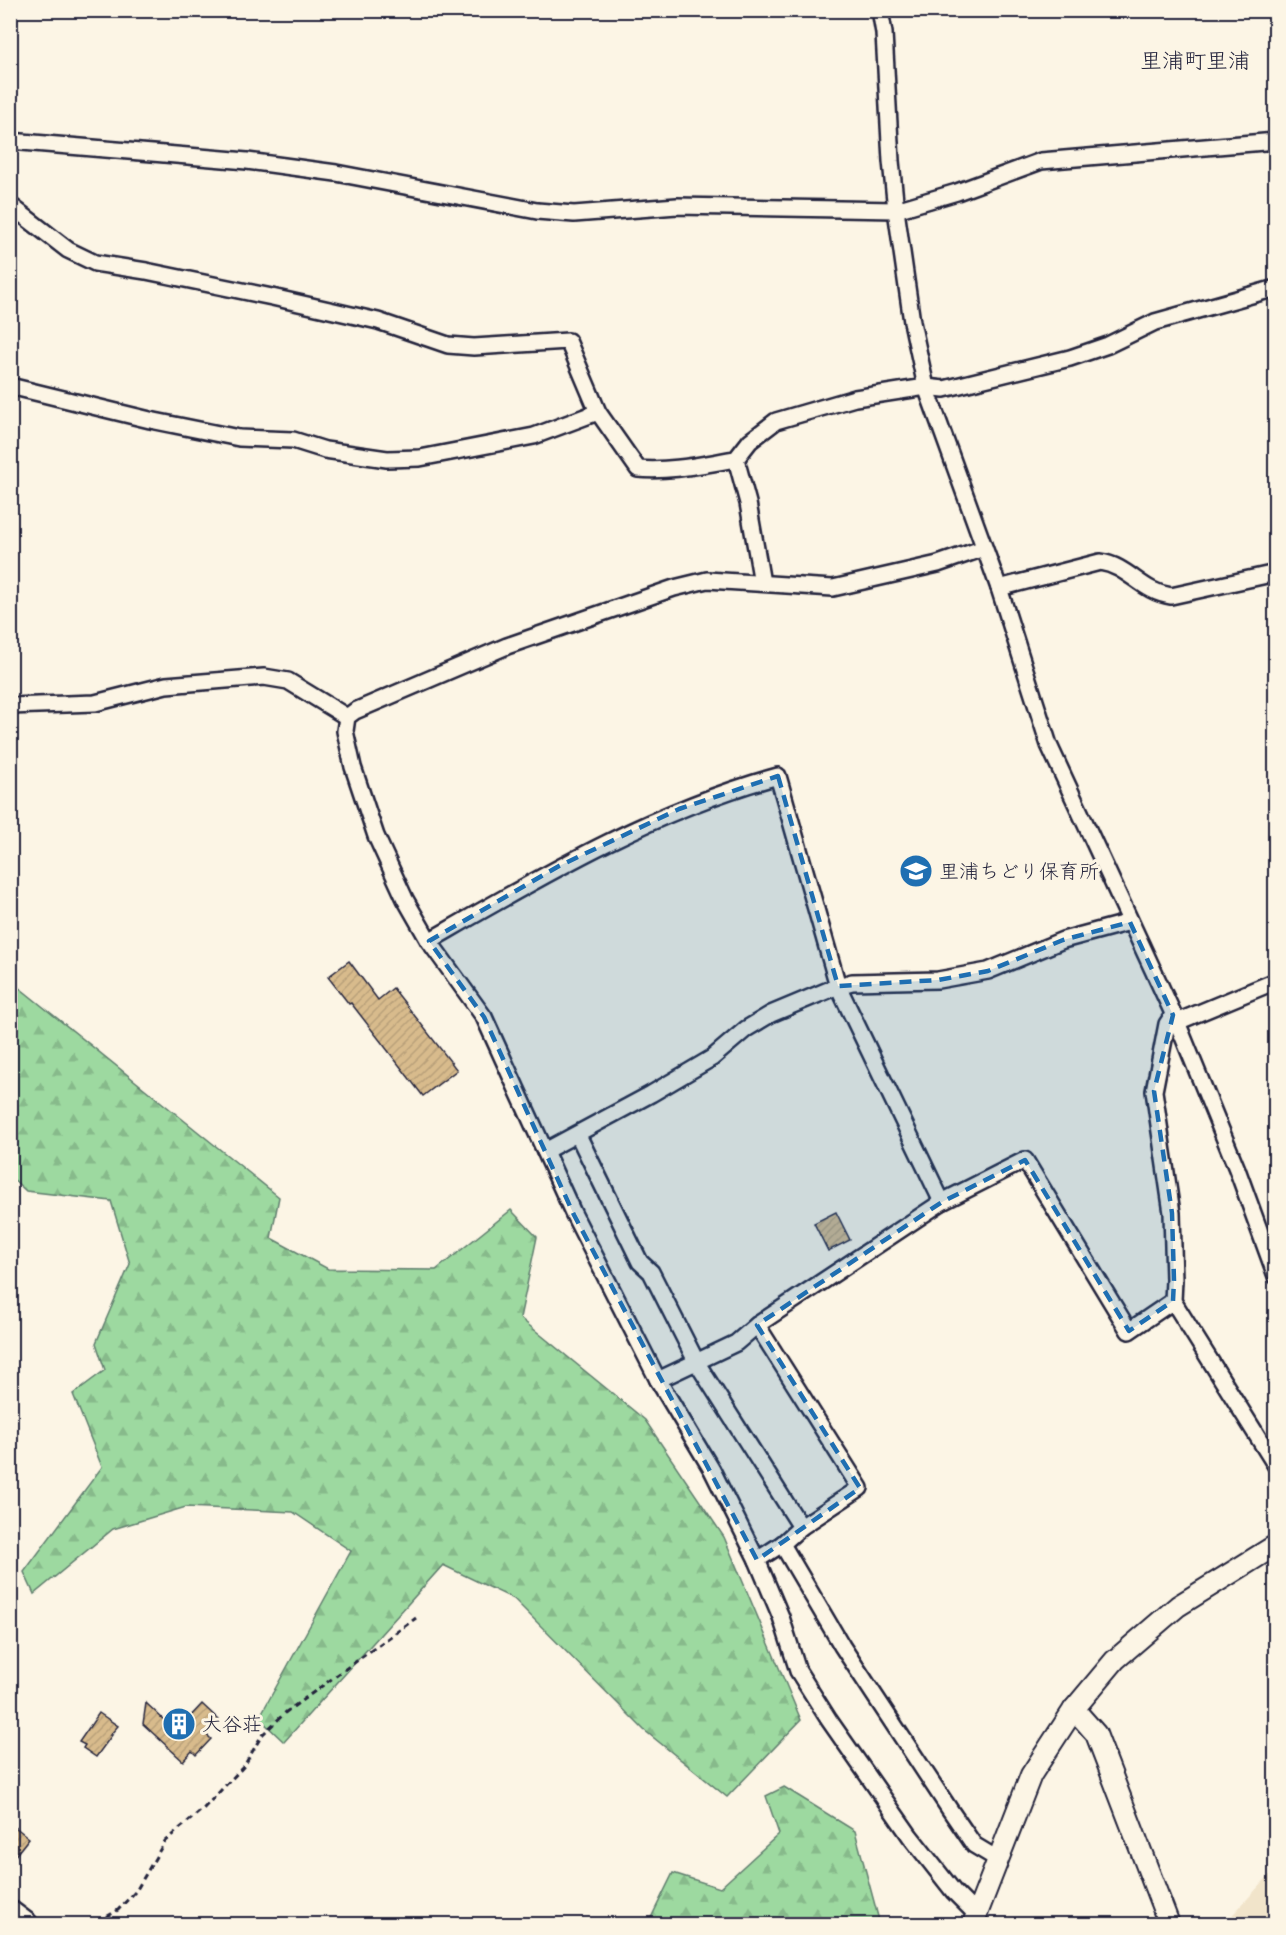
<svg xmlns="http://www.w3.org/2000/svg" width="1286" height="1935" viewBox="0 0 1286 1935" font-family="'Patrick Hand','Klee One',sans-serif">
<style>
.built{fill:#f1e4ca}
.forest{fill:url(#forest-firs);stroke:#607e6e;stroke-width:1.5}
.building{fill:url(#building-hatch);stroke:#22223b;stroke-width:1.5}
.lines{fill:none;stroke-linecap:round;stroke-linejoin:round}
.minor-casing{stroke:#22223b;stroke-width:20}
.tertiary-casing{stroke:#22223b;stroke-width:24}
.secondary-casing{stroke:#22223b;stroke-width:27}
.path{stroke:#22223b;stroke-width:3;stroke-dasharray:6 4.5;stroke-linecap:butt}
.minor{stroke:#fcf5e5;stroke-width:15}
.tertiary{stroke:#fcf5e5;stroke-width:20}
.secondary{stroke:#fcf5e5;stroke-width:22}
.marked{fill:#1f6fb2;fill-opacity:0.2;stroke:#1f6fb2;stroke-width:4.5;stroke-dasharray:12 8;stroke-linejoin:round}
.labels{text-anchor:middle;stroke-width:6;stroke-linejoin:round;paint-order:stroke}
.poi-label{font-size:20px;fill:#22223b;stroke:#fcf5e5;text-anchor:start}
.quarter-label{font-size:22px;fill:#22223b;stroke:#fcf5e5}
</style>
<defs>
<pattern id="forest-firs" width="22" height="20" patternUnits="userSpaceOnUse" patternTransform="scale(1.5)"><rect width="22" height="20" fill="#9dd9a0"/><path d="M5 1l3.5 6h-7zM16 11l3.5 6h-7z" fill="#87ba8b"/></pattern>
<pattern id="building-hatch" width="6" height="6" patternUnits="userSpaceOnUse" patternTransform="scale(1.5)"><rect width="6" height="6" fill="#d8bb8c"/><path d="M-1 1l2-2M0 6l6-6M5 7l2-2" fill="none" stroke="#b9a07a"/></pattern>
</defs>
<rect width="100%" height="100%" fill="#fcf5e5"/>
<filter id="ink" filterUnits="userSpaceOnUse"><feTurbulence type="fractalNoise" baseFrequency=".0167" numOctaves="2"/><feDisplacementMap in="SourceGraphic" scale="12" xChannelSelector="R" yChannelSelector="G"/><feConvolveMatrix kernelMatrix="1 2 1 2 8 2 1 2 1" color-interpolation-filters="sRGB"/></filter>
<g filter="url(#ink)">
<!-- built -->
<polygon class="built" points="1275,1869 1275,1924 1224,1924"/>
<!-- forest -->
<g class="forest">
<polygon points="11,981 279,1197 271,1238 328,1269 436,1270 511,1210 537,1237 520,1318 645,1420 724,1537 801,1720 727,1797 644,1730 514,1599 443,1565 284,1742 259,1718 351,1551 293,1512 186,1507 113,1529 34,1594 24,1572 102,1467 73,1394 105,1370 96,1343 130,1264 111,1201 26,1191 11,1177"/>
<polygon points="784,1787 855,1831 880,1924 648,1924 673,1873 720,1888 779,1834 766,1796"/>
</g>
<!-- building -->
<g class="building">
<polygon points="349,961 378,1000 393,988 457,1070 423,1096 351,1003 349,1004 328,977"/>
<polygon points="836,1212 850,1240 828,1251 814,1223"/>
<polygon points="146,1703 165,1721 173,1713 177,1717 180,1714 187,1720 202,1704 219,1720 206,1734 211,1739 196,1755 192,1751 183,1761 143,1724"/>
<polygon points="99,1713 118,1726 110,1735 112,1735 96,1757 83,1748 85,1745 79,1742"/>
<polygon points="10,1823 29,1838 10,1862"/>
</g>
<g class="lines">
<!-- minor casing -->
<g class="minor-casing">
<g id="minor">
<polyline points="880,10 884,33 891,161 896,210 912,322 926,387 999,588 1049,745 1177,1022 1237,1169 1276,1276"/>
<polyline points="10,141 247,161 336,173 537,211 574,214 677,206 896,210 957,192 1041,161 1276,141"/>
<path d="M10,205l58,45 27,13 51,8 126,26 106,24 70,24 26,2 94,-6 30,71 40,57c33,3 66,-5 98,-10l14,-18 26,-20 79,-23 71,-11 18,2 126,-31 38,-13 47,-23 121,-34"/>
<polyline points="10,386 150,420 239,438 293,440 325,450 387,459 420,458 534,436 598,412"/>
<polyline points="736,459 748,503 762,583"/>
<path d="M999,588l101,-26c29,4 41,30 71,34l105,-23"/>
<polyline points="10,706 95,703 166,685 264,677 288,681 347,717"/>
<path d="M429,941c113,-65 222,-130 349,-165l60,210 104,216"/>
<polyline points="1173,1015 1167,1024 1154,1091 1172,1213 1174,1280 1173,1301 1276,1466"/>
<polyline points="1177,1022 1276,981"/>
<polyline points="578,1135 640,1262 651,1272 697,1363 801,1527 782,1544"/>
<polyline points="545,1151 651,1094 712,1058 746,1029 771,1014 838,986 852,982 938,980 988,971 1063,940 1130,922"/>
<polyline points="757,1325 860,1488 801,1527"/>
<polyline points="658,1380 736,1343 757,1325 942,1202 1025,1160 1129,1331 1173,1301"/>
<polyline points="757,1560 782,1544 842,1646 950,1810 974,1845 999,1860"/>
<polyline points="977,1915 954,1892 910,1836 829,1720 798,1671 781,1617 757,1560 712,1470 658,1380 574,1215 484,1017 429,941 405,899 376,836 353,767 345,731 347,717 355,711 507,646 674,588 707,580 833,588 938,564 984,548"/>
</g>
</g>
<!-- tertiary casing -->
<g class="tertiary-casing">
<g id="tertiary">
<polyline points="1074,1709 1096,1734 1169,1924"/>
<polyline points="973,1924 1031,1775 1074,1709 1115,1660 1178,1606 1276,1545"/>
</g>
</g>
<!-- secondary casing -->
<g class="secondary-casing">
<polyline id="secondary" points="10,1912 26,1924"/>
</g>
<!-- path -->
<polyline class="path" points="100,1924 103,1919 118,1910 136,1891 165,1841 204,1808 244,1766 262,1735 286,1712 416,1618"/>
<!-- minor -->
<use href="#minor" class="minor"/>
<!-- tertiary -->
<use href="#tertiary" class="tertiary"/>
<!-- secondary -->
<use href="#secondary" class="secondary"/>
</g>
</g>
<!-- marked area -->
<path class="marked" d="M778,776l60,210 100,-6 50,-9 75,-31 67,-18 43,93 -19,76 18,122 2,67 -1,21 -44,30 -104,-171 -83,42 -185,123 103,163 -103,72 -183,-345 -90,-198 -55,-76 130,-75 120,-57z"/>
<!-- icons -->
<defs>
<g id="school-disc" transform="scale(1.725)"><circle r="9.5" fill="#1f6fb2" stroke="#fcf5e5"/><path d="M0-5L7-2L0 1L-7-2ZM-4 1L0 2.5L4 1V4Q0 6-4 4Z" fill="#fff"/></g>
<g id="building-disc" transform="scale(1.725)"><circle r="9.5" fill="#1f6fb2" stroke="#fcf5e5"/><path d="M-4-6H4V6H1V3H-1V6H-4ZM-2.5-4.3h1.7v1.8h-1.7ZM.8-4.3h1.7v1.8H.8ZM-2.5-1h1.7V.8h-1.7ZM.8-1h1.7V.8H.8Z" fill="#fff"/></g>
</defs>
<g fill-rule="evenodd">
<use href="#school-disc" x="916" y="871"/>
<use href="#building-disc" x="179" y="1724"/>
</g>
<g class="labels">
<!-- poi labels -->
<g class="poi-label">
<text x="939" y="878">里浦ちどり保育所</text>
<text x="202" y="1731">大谷荘</text>
</g>
<!-- quarter labels -->
<g class="quarter-label">
<text x="1195" y="68">里浦町里浦</text>
</g>
</g>
<!-- margin -->
<rect width="1286" height="1935" fill="none" stroke="#fcf5e5" stroke-width="36"/>
<rect x="18" y="18" width="1250" height="1899" fill="none" stroke="#22223b" stroke-width="2" filter="url(#ink)"/>
</svg>
